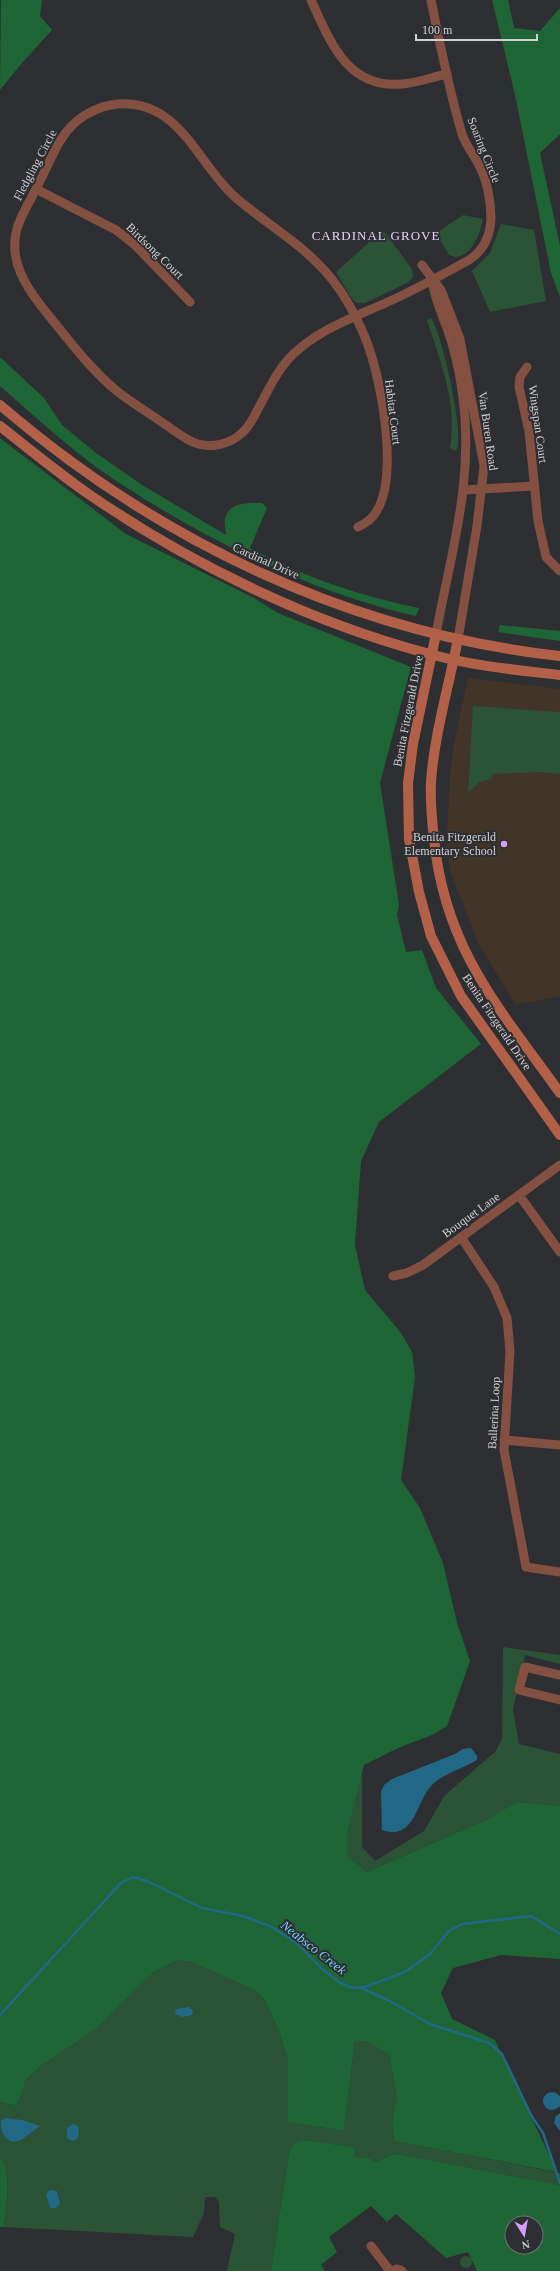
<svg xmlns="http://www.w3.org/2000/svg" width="560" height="2271" viewBox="0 0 560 2271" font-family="Georgia,serif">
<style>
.education{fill:#423427}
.green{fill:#2a5435}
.forest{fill:#1f6636;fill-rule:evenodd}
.water{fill:#216986}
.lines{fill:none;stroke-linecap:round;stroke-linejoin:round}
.stream{stroke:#216986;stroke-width:2.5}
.minor{stroke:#845041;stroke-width:9}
.secondary{stroke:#b26148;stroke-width:10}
.poi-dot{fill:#d69bfa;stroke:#2e2f33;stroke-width:1.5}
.labels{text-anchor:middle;stroke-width:4;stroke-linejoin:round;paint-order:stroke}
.street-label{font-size:12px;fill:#d1d1d4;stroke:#2e2f33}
.poi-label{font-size:12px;fill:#d1d1d4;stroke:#2e2f33;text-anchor:end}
.neighbourhood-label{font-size:13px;letter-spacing:1px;fill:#e7cff8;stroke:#2e2f33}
.water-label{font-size:13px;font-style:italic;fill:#72cffa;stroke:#2e2f33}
</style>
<rect width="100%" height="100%" fill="#2e2f33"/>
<!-- education -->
<polygon class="education" points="468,678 560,689 560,996 516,1005 478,943 451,873 448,855 447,834 450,775 454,743"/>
<!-- green -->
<g class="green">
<path d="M463,215l20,4c-3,15 -11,37 -28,38l-6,-2 -13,-22z"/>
<polygon points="501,224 534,230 546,301 490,312 472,271 490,253"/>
<polygon points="383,230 412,269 413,277 409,282 365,303 357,303 352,299 336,272"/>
<path d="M431,318c11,15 35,120 25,133l-6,-3c8,-43 -10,-88 -23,-128z"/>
<polygon points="473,706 560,712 560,774 540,772 492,774 492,779 479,782 468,793"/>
<polygon points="503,1647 560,1655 560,1664 525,1655 513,1709 519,1744 560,1754 560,1806 516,1802 490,1818 367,1872 347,1856 347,1834 362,1771 362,1847 375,1861 424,1831 445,1795 495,1752 502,1739"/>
<path d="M178,1960l13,2 63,28 11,10 15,34 8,27 1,61 55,9 11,-90h12l22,14 8,42 -5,24 2,20 166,32v12l-156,-30 -17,2 -12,5 -5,-4 -16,-1v-10l-51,-7c-9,1 -11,4 -14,12l-18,119h-44l8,-37 -15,-7 -1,-25 -4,-5h-10l-1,16 -11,24 -189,-10c2,-20 9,-54 -4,-71v-54l15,4 3,-3 8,-23 15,-14 55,-37 58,-57z"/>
<circle cx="466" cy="2262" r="6"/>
</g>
<!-- forest -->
<g class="forest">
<polygon points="1,0 42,0 40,16 52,30 21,64 0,90"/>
<polygon points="492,0 508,0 514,28 540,31 560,8 560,134 540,153 560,246 560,297 551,273 515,95"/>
<path d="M0,357l44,41 18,27 34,28 46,32 84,50c0,-5 -2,-11 -1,-16 3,-17 23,-16 37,-16l5,5 -17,40c53,29 111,48 169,60l-3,8c-99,-22 -204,-73 -289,-128 -46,-29 -86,-66 -127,-102z"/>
<polygon points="0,438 126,534 254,598 278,613 411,667 380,783 399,905 397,915 406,952 422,950 436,988 481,1044 379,1122 361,1161 355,1245 365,1290 401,1333 412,1352 415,1377 401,1480 420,1508 443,1563 457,1623 470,1661 447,1726 432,1735 398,1748 364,1765 347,1834 347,1856 367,1872 490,1818 516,1802 560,1806 560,1959 501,1955 453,1968 441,1993 452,2019 495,2040 557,2172 394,2141 392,2121 397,2097 389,2055 367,2041 355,2041 344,2131 288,2122 288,2061 280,2034 265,2000 254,1990 191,1962 178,1960 154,1972 96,2029 41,2066 26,2080 18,2103 15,2106 0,2102"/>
<polygon points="500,625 560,631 560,641 498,632"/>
<path d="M303,2140l51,7v10l16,1 5,4 17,-7h12l156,30v86h-83l-9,-19 -22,6 -50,-44 -9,8 -16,-16 -42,31 8,15 -16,13 4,6h-54l18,-119c3,-8 5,-11 14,-12zM512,2223h24v24h-24z"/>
<path d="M0,2156c13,17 6,51 4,71h-4z"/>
</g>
<!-- water -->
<g class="water">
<path d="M471,1748l6,8v4c-13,8 -30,12 -43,23 -19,17 -18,59 -52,47l-1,-38 3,-7 8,-6 63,-25 8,-5z"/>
<polygon points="189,2007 193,2011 192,2015 182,2017 175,2014 176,2009"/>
<circle cx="552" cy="2101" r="9"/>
<polygon points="560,2113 560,2131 554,2123 556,2116"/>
<path d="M5,2118l17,2 18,6 -19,14 -9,2c-8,-4 -12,-12 -11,-21z"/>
<polygon points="73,2124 78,2126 79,2134 76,2140 72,2141 67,2138 67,2128"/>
<polygon points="50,2190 57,2191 60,2204 56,2208 50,2208 46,2194"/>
</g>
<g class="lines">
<!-- stream -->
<g class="stream">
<polyline points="361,1988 388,2000 430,2024 489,2043 502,2054 531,2115 543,2133 560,2183"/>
<polyline points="0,2015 121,1883 133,1877 147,1881 202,1908 243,1916 272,1927 298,1944 321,1968 339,1982 352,1988 365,1987 405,1972 430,1954 449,1931 462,1924 531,1916 560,1934"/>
</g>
<!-- minor -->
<g class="minor">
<path d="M311,0c19,41 36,89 91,84 15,-1 30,-7 45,-10"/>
<polyline points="36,189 116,230 135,245 190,302"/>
<polyline points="422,265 441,290 460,339 484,466 477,526 458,639"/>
<path d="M432,279c2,18 9,33 15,49 8,22 13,46 16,69 11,85 -12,155 -27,237"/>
<polyline points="527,367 520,377 519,387 529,431 538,521 546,557 560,571"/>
<polyline points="464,490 534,486"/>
<path d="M358,527c6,-3 12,-6 16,-12 26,-34 8,-129 -5,-167 -9,-26 -25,-56 -44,-77 -26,-29 -60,-48 -90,-74 -25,-22 -40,-56 -66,-77 -34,-28 -84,-18 -107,18 -9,14 -15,29 -22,43 -6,13 -13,24 -19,37 -21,45 14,80 41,114 17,21 34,42 56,60 14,11 30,20 45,31 11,7 22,17 35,21 15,4 32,0 44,-11 7,-6 11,-14 15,-22 12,-22 22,-46 42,-62 26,-22 60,-34 91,-48 27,-12 53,-27 79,-41 14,-9 21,-24 22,-41 0,-18 -4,-40 -13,-56 -6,-10 -12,-18 -16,-29 -13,-44 -22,-89 -31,-134"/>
<polyline points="519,1195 560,1252"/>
<polyline points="461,1237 494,1287 507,1318 510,1351 504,1450 526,1567 560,1572"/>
<polyline points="393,1276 407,1273 423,1265 560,1165"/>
<polyline points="504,1440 560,1445"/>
<polyline points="560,1675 525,1667 519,1690 560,1700"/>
<polyline points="371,2246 390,2271"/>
<polyline points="391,2271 397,2269 402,2271"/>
</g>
<!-- secondary -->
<g class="secondary">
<path d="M0,405c158,136 351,228 560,251"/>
<path d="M0,426c29,23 57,46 87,67 103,71 222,129 343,161 42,12 87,16 130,21"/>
<polyline points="436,634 413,744 408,783 409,839 419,892 431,936 461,996 560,1135"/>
<path d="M458,639c-9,46 -24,97 -27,143 -1,19 1,39 3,57 11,110 65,169 126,254"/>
</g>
</g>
<!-- markers -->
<circle class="poi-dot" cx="504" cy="844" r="4"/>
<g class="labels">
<!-- street labels -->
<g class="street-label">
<text transform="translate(484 150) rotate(68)" y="4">Soaring Circle</text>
<text transform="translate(35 165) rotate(-62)" y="4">Fledgling Circle</text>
<text transform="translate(155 251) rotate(44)" y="4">Birdsong Court</text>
<text transform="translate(393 412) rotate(83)" y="4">Habitat Court</text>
<text transform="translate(538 424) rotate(82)" y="4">Wingspan Court</text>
<text transform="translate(488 431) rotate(82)" y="4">Van Buren Road</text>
<text transform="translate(266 561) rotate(24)" y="4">Cardinal Drive</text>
<text transform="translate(408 711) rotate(-79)" y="4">Benita Fitzgerald Drive</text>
<text transform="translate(497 1022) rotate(56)" y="4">Benita Fitzgerald Drive</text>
<text transform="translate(471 1215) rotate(-36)" y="4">Bouquet Lane</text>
<text transform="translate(494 1413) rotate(-87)" y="4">Ballerina Loop</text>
</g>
<!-- poi labels -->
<g class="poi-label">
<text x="496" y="841">Benita Fitzgerald<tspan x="496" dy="14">Elementary School</tspan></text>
</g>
<!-- neighbourhood labels -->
<g class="neighbourhood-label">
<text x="376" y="240">CARDINAL GROVE</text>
</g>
<!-- water labels -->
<g class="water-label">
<text transform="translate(314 1947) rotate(38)" y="5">Neabsco Creek</text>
</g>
</g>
<!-- north arrow -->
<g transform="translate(524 2235) rotate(169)"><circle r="19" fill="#2e2f33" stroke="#6f7073"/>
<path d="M0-3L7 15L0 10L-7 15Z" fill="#d69bfa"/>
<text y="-6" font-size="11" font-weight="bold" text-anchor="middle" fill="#d1d1d4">N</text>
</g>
<!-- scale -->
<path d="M416 34v6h121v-6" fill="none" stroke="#d1d1d4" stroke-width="2"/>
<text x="422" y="34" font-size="12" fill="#d1d1d4" stroke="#2e2f33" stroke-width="3" paint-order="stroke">100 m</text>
</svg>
